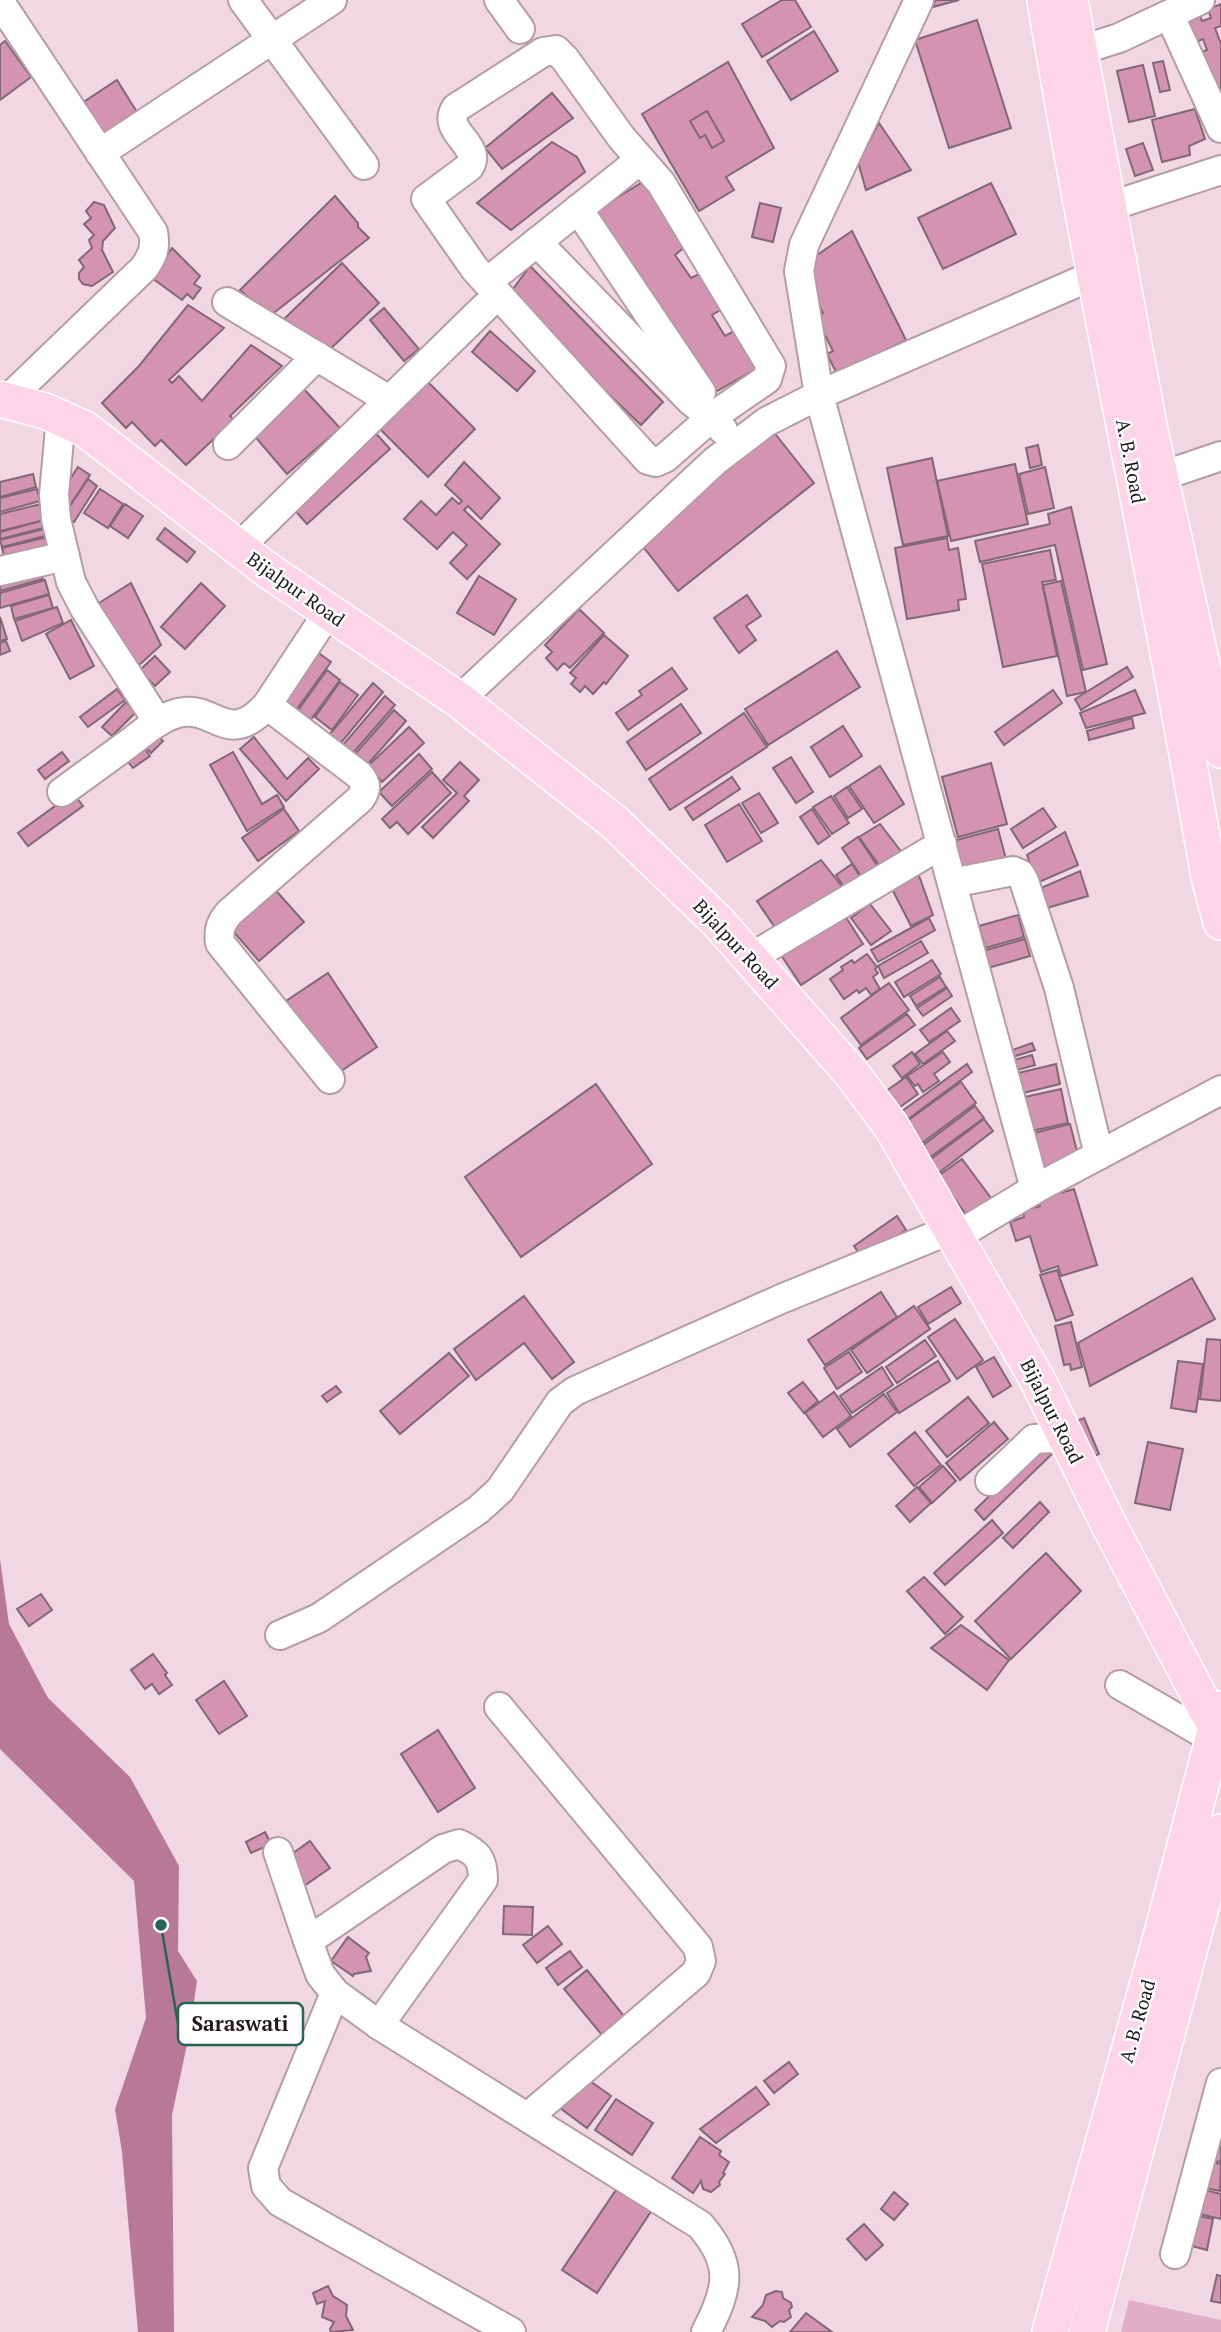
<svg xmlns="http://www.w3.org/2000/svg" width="1221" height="2332" viewBox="0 0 1221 2332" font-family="'PT Serif',serif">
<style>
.green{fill:#e1b0c6}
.water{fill:#b87996}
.building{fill:#d493b0;stroke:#816973;stroke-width:2}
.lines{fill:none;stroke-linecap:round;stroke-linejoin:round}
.minor-casing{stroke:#b59ca6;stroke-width:32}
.major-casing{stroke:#fff;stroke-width:38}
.minor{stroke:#fff;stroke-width:28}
.major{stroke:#fdd5e6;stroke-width:35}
.labels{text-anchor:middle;stroke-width:5;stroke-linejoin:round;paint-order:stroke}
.street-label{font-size:19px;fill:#21181c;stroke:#fff}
.leader{fill:none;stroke:#266553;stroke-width:2.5}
.callout-dot{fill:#266553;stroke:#fff;stroke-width:2.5}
.callout{fill:#fff;stroke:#266553;stroke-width:2.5}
.callout-label{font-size:21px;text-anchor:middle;font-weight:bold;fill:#21181c}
</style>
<rect width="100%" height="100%" fill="#f1d7e2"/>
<!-- green -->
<polygon class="green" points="1129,2300 1221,2320 1221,2332 1121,2332"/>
<!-- water -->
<polygon class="water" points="0,1559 9,1624 48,1698 130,1777 179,1866 178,1951 197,1981 189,2035 172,2115 174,2332 138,2332 122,2152 115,2109 146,2018 134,1881 0,1749"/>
<!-- building -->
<g class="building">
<polygon points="782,0 795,0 811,27 762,57 742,24"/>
<polygon points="935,0 959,0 933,7"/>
<polygon points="1221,4 1221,26 1215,28 1221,44 1221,100 1197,53 1207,50 1203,39 1191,44 1183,20 1199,14 1202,21 1211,18 1208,9"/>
<polygon points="977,20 1011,128 949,148 915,40"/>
<polygon points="814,31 838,71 791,100 767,61"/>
<polygon points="5,41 31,77 0,100 0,45"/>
<polygon points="1163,61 1170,90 1160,92 1153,63"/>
<polygon points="728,62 774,148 726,177 734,190 699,211 642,114"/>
<polygon points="1143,65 1155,116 1129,122 1117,71"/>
<polygon points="117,80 140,117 105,139 82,103"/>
<polygon points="552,93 573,118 502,169 485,148"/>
<polygon points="1195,109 1205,139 1189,146 1190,155 1162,162 1152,120"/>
<polygon points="707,111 724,141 712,148 705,135 700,138 690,121"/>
<polygon points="879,123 911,170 866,190 858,162"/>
<polygon points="552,142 577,157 585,172 511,230 477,203"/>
<polygon points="1143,143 1153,170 1135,176 1126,149"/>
<polygon points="646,180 686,246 675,255 691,278 701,273 724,308 712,315 725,336 736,330 761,366 712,394 589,215"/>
<polygon points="991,183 1016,234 943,269 918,218"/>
<polygon points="335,196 358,223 358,227 369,238 270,316 240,290"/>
<polygon points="94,202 104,205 115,228 103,241 102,250 113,272 92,286 83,284 79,279 79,273 84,267 79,260 92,248 89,240 94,235 84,224 91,218 86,211"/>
<polygon points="760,203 781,208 773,242 752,237"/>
<polygon points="852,231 906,340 837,374 827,354 833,351 816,317 823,313 808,282 807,262"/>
<polygon points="172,248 200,276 194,284 201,288 193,299 187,294 182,300 152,278"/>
<polygon points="342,263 379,303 325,354 281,322"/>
<polygon points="530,266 663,402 641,425 507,297"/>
<polygon points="188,305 224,328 169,380 172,383 179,376 202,401 251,345 282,366 230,416 234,420 186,465 161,440 155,446 132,422 126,428 102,403 139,366"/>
<polygon points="384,308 419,349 404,361 370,320"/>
<polygon points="490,331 535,371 517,391 472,352"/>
<polygon points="425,379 475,429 428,477 378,427"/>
<polygon points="303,388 340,428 287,474 252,433"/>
<polygon points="372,429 390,449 307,524 290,505"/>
<polygon points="773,431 814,483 678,591 637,539"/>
<polygon points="1038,445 1042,465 1030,468 1026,448"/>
<polygon points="932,458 948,536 903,545 887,468"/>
<polygon points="464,462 500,498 481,519 468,506 464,510 500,544 467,579 450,563 467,545 453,532 437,549 404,519 421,501 436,515 452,498 459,504 462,501 445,485"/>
<polygon points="1015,464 1028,524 951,541 937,481"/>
<polygon points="78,467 90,475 67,510 55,502"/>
<polygon points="1045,467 1054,508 1028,514 1019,474"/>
<polygon points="33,474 36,487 0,497 0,482"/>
<polygon points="88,479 97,486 74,522 64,515"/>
<polygon points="37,489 40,501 0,512 0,498"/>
<polygon points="100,489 123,504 108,528 84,513"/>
<polygon points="41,504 45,520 0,531 0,514"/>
<polygon points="125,504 143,516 128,538 110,526"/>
<polygon points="1071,507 1107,664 1083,670 1055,545 980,562 975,541 1050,524 1048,514"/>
<polygon points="45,520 47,527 0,539 0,532"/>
<polygon points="48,528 49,535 2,547 0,540"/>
<polygon points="165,528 195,552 187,562 157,539"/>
<polygon points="51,536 55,550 6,563 2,548"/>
<polygon points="947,538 949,550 958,548 966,599 958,600 959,610 907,619 895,548"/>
<polygon points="1050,550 1056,580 1042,582 1057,656 1003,667 982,564"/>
<polygon points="39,565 43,579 0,591 0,577"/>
<polygon points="479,576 516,599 494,635 457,613"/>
<polygon points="45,580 49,594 0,608 0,593"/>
<polygon points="1061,581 1086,692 1067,696 1043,585"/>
<polygon points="131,583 161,645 137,667 99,603"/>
<polygon points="201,583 225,606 185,649 161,627"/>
<polygon points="49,595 53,608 14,619 11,606"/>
<polygon points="747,595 761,616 746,626 756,640 739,653 714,618"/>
<polygon points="57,607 63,623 22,641 15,621"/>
<polygon points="579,609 604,633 570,668 564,663 557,670 546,658 552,652 545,645"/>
<polygon points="0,617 7,639 0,641"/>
<polygon points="71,620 94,666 70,679 46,634"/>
<polygon points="604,635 628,656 606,684 604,682 593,694 585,686 580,692 571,684 576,678 570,673"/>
<polygon points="6,641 10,651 0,655 0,643"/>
<polygon points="313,649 331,662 292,716 273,703"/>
<polygon points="837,651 860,687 768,745 745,709"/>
<polygon points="155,656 170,672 155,686 140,670"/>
<polygon points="1127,667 1133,677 1081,710 1075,699"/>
<polygon points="672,668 687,689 628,730 616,713 642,695 639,691"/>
<polygon points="327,670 340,680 304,729 291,720"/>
<polygon points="340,682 358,695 332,730 315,717"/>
<polygon points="373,683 383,692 340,744 329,735"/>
<polygon points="117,689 125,700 88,727 80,717"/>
<polygon points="1053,690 1062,703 1004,745 995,732"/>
<polygon points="1135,690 1145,713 1086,728 1080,713"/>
<polygon points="385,696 395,705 352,754 342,746"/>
<polygon points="126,702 136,712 112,736 102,727"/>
<polygon points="681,704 701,733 646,770 627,742"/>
<polygon points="394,710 406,721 368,764 355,754"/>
<polygon points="744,713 767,747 670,810 649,779"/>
<polygon points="1132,718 1134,728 1089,740 1087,731"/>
<polygon points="843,726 862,756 830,777 811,747"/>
<polygon points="409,727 424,743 382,782 368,766"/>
<polygon points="154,732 163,741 151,753 142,743"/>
<polygon points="254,737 287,779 308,758 319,769 286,801 240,749"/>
<polygon points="140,743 150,756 133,768 123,756"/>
<polygon points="62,752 69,761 45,779 38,770"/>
<polygon points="233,752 262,804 277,795 284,807 247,831 210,765"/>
<polygon points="419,754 432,769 392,806 379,792"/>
<polygon points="791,757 813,792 796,803 773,768"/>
<polygon points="460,762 479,780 464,796 469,801 433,838 422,827 457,793 443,780"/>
<polygon points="991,763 1007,824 958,837 942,777"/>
<polygon points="880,766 904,804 874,823 849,786"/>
<polygon points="432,772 451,793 408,834 397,822 390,828 382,819"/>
<polygon points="732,777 740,789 693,820 685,808"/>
<polygon points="847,787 862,809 848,818 834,796"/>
<polygon points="73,793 83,806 28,846 18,833"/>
<polygon points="759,793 778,823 761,833 742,803"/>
<polygon points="831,796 849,823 832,834 813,807"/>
<polygon points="739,804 762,841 727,862 705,825"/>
<polygon points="1043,808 1056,827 1023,848 1011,829"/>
<polygon points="284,809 299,831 258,861 242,838"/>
<polygon points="812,809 830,836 818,844 800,817"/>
<polygon points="880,824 907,859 886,875 859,837"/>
<polygon points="998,829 1007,863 962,875 953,841"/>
<polygon points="1065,832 1078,865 1037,883 1027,855"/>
<polygon points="858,837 883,874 867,885 842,848"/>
<polygon points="821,860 848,894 780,935 757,901"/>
<polygon points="852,864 864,883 848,893 836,875"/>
<polygon points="917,870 933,915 911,926 891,887"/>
<polygon points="1080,871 1088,896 1040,910 1034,891"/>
<polygon points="270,884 304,922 259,961 226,923"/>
<polygon points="870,904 891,931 871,945 851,918"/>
<polygon points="840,908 863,944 801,985 777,949"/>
<polygon points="1018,915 1024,937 985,948 979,926"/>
<polygon points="929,918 935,930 878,962 871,950"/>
<polygon points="1025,939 1030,956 988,968 983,951"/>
<polygon points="921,941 928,953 884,978 878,966"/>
<polygon points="867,954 877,967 875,969 878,973 873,977 880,989 871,995 866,988 859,993 857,990 844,999 830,979 843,970 841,967 852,960 854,963"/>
<polygon points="932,960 941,974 904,997 895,982"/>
<polygon points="328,973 377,1047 335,1075 286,1001"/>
<polygon points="940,977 946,987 916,1006 910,996"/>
<polygon points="889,983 909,1010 861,1045 841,1018"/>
<polygon points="947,988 952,996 923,1016 917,1008"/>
<polygon points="951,1008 960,1021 929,1042 920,1030"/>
<polygon points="907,1014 915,1025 867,1059 859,1048"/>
<polygon points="947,1031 955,1041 923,1064 915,1054"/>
<polygon points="1032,1043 1035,1050 1009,1058 1007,1052"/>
<polygon points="912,1052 920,1064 902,1078 893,1066"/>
<polygon points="943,1052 950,1062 934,1074 939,1081 923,1092 918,1084 915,1086 907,1076"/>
<polygon points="1032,1055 1035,1065 1010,1072 1007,1062"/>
<polygon points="967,1064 972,1072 900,1125 894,1117"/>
<polygon points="1056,1064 1060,1084 1019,1094 1014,1074"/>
<polygon points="906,1077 918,1094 893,1112 882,1094"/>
<polygon points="961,1082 976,1103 918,1146 903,1124"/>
<polygon points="596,1084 652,1164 521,1257 465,1177"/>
<polygon points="1061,1089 1068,1123 1027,1132 1020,1098"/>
<polygon points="975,1106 984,1118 926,1160 918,1149"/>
<polygon points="984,1119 993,1131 936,1175 927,1162"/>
<polygon points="1070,1124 1077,1151 1038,1173 1026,1135"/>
<polygon points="962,1159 991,1198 967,1216 938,1176"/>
<polygon points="1074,1189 1097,1265 1061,1276 1058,1266 1041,1272 1030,1236 1016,1241 1010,1222 1024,1217 1023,1211 1040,1206 1038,1199"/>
<polygon points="897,1216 906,1230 863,1259 854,1246"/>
<polygon points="1057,1270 1073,1315 1056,1321 1040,1275"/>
<polygon points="1192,1278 1215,1319 1090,1386 1078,1343"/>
<polygon points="951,1287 961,1303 928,1324 918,1307"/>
<polygon points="881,1292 897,1317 825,1365 808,1340"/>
<polygon points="524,1296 574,1362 552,1379 524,1343 476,1380 454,1349"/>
<polygon points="914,1306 930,1329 867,1373 851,1350"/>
<polygon points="955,1319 983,1360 957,1379 928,1337"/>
<polygon points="1071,1322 1082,1367 1071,1370 1070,1364 1064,1365 1055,1326"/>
<polygon points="1207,1339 1221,1340 1221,1401 1200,1399"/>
<polygon points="925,1340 936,1356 897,1383 886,1367"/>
<polygon points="849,1352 862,1372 837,1389 824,1368"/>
<polygon points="449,1353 469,1376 400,1434 380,1411"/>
<polygon points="994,1357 1011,1386 993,1397 976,1367"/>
<polygon points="938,1361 950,1381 899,1413 887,1393"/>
<polygon points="1178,1361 1203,1364 1196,1412 1171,1408"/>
<polygon points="882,1367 893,1385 852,1413 840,1396"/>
<polygon points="803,1382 818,1401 804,1413 788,1393"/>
<polygon points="336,1386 341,1392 327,1402 322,1396"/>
<polygon points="834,1392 851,1416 823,1437 805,1413"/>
<polygon points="884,1394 897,1412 850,1447 837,1429"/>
<polygon points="968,1397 989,1423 947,1457 926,1431"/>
<polygon points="1084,1418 1099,1454 1083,1461 1068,1425"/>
<polygon points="994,1422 1008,1439 960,1480 946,1463"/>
<polygon points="915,1432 941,1465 914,1486 888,1454"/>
<polygon points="1044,1442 1054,1452 984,1520 975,1510"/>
<polygon points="1148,1442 1183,1449 1170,1510 1135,1503"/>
<polygon points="943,1466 956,1481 932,1503 919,1487"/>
<polygon points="917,1487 931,1503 910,1522 896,1506"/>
<polygon points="1040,1502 1049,1512 1013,1548 1003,1538"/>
<polygon points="992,1520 1003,1533 945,1585 934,1573"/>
<polygon points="1046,1553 1081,1591 1011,1659 975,1621"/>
<polygon points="924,1577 963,1617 945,1634 907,1591"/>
<polygon points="41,1594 52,1610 29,1626 17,1609"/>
<polygon points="961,1625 1009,1660 987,1690 931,1648"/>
<polygon points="153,1654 167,1673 165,1675 172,1685 159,1694 152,1684 145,1689 131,1670"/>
<polygon points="224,1681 247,1716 219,1734 196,1700"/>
<polygon points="438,1730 475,1788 438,1812 401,1754"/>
<polygon points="265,1832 271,1844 251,1853 246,1842"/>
<polygon points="310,1841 330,1868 304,1886 285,1859"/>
<polygon points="504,1906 533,1907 532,1935 503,1934"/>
<polygon points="548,1926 562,1944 537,1963 523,1945"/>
<polygon points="348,1937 369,1953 366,1957 371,1971 354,1974 353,1976 331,1961"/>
<polygon points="570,1951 582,1967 558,1985 546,1968"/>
<polygon points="587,1970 624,2016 602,2035 564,1989"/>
<polygon points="789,2062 798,2074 774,2093 764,2081"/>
<polygon points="583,2076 611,2096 587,2128 560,2108"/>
<polygon points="756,2087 769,2104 716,2143 700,2129"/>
<polygon points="616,2099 653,2123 632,2155 595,2130"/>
<polygon points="1221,2105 1221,2162 1208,2159"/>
<polygon points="700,2137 721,2151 719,2155 729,2162 723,2173 725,2174 719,2182 720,2185 711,2192 703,2189 701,2181 693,2193 672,2178"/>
<polygon points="1207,2161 1221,2164 1220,2191 1201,2187"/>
<polygon points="618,2187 652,2210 597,2293 562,2270"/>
<polygon points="1201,2189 1221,2194 1221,2219 1195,2213"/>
<polygon points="894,2192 908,2204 894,2220 881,2209"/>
<polygon points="1195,2215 1213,2219 1207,2250 1188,2245"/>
<polygon points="864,2224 883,2245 866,2260 847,2239"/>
<polygon points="1217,2275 1221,2276 1221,2303 1211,2301"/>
<polygon points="328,2286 333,2296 347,2305 346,2316 353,2330 331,2332 330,2329 334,2322 322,2317 325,2301 317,2304 313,2293"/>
<polygon points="776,2291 782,2292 783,2298 791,2303 792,2307 789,2310 791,2317 784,2322 780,2321 772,2327 765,2321 752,2317 763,2305 766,2295"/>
<polygon points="806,2313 832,2332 790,2332"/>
</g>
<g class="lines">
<!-- minor casing -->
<g class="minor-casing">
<g id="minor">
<polyline points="243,0 364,165"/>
<polyline points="499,0 520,29"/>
<polyline points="919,0 804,245 799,271 819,395 1035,1189"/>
<path d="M0,2l153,230c3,16 0,23 -9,36l-137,132"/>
<polyline points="1170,16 1221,128"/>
<polyline points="1078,51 1119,38 1200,0"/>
<polyline points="100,153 332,0"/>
<polyline points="1108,207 1221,170"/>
<polyline points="578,209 701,392"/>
<polyline points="537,242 691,401 712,417"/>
<polyline points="487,282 640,160"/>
<polyline points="227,302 389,400"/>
<polyline points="61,417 54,495 56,519 71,582 85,609 158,722"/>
<path d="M712,417l55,-38 4,-13 -110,-183 -40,-46 -56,-78 -9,-9 -13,2 -87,56c-16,24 28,37 13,59l-43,32 49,70 173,191 8,2 9,-4 47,-41 11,13"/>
<polyline points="228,445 317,356"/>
<polyline points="1162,476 1221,456"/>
<polyline points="238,548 485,307"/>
<polyline points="0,571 65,556"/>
<polyline points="459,700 715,461 766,422 819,395 1094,275"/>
<path d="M267,705l92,70c8,9 8,14 1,24l-131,114c-8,10 -11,16 -9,30l110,136"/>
<path d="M62,792c22,-16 44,-32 66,-48 15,-11 31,-26 50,-31 38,-9 49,36 89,-8l62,-94"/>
<polyline points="952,883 1013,871 1020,874 1024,881 1059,988 1099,1155"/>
<polyline points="750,958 942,844"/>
<polyline points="955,1237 1035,1189 1221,1090"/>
<polyline points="990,1481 1034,1439 1050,1438 1068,1441"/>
<polyline points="280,1635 319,1618 478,1510 500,1490 560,1402 575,1391 781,1299 952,1229"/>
<polyline points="1120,1685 1213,1739"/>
<polyline points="499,1707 698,1947 701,1961 696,1973 529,2116"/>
<path d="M278,1852l30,89 135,-92 16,-5c18,9 24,14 24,36l-104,145 -44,-32 -15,-19 -12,-33"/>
<polyline points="335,1993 263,2168 266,2186 280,2202 511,2332"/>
<path d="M379,2025l321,200c34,39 29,63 6,107"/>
<polyline points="1175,2254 1221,2083"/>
</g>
</g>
<!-- major casing -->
<g class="major-casing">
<g id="major">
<path d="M1045,0c49,293 114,584 164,877l12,45"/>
<polyline points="1070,0 1150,431 1221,750"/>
<polyline points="0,399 45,411 85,429 266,569 459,700 614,822 718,922 852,1074 891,1126 1037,1379 1108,1523 1206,1709 1221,1733"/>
<polyline points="1050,2332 1161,1937 1221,1709"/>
<polyline points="1087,2332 1221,1832"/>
</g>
</g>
<!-- minor -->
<use href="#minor" class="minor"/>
<!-- major -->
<use href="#major" class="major"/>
</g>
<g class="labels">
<!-- street labels -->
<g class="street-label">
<text transform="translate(1131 461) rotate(79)" y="7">A. B. Road</text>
<text transform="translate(296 589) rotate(35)" y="7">Bijalpur Road</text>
<text transform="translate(736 944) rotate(47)" y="7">Bijalpur Road</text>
<text transform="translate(1052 1411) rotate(63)" y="7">Bijalpur Road</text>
<text transform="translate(1137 2021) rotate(-74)" y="7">A. B. Road</text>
</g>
</g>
<!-- callouts -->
<path class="leader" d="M161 1925L178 2024"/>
<circle class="callout-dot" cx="161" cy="1925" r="7"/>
<rect class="callout" x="178" y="2003" width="125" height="42" rx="7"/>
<g class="callout-label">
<text x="240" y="2031">Saraswati</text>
</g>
</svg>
